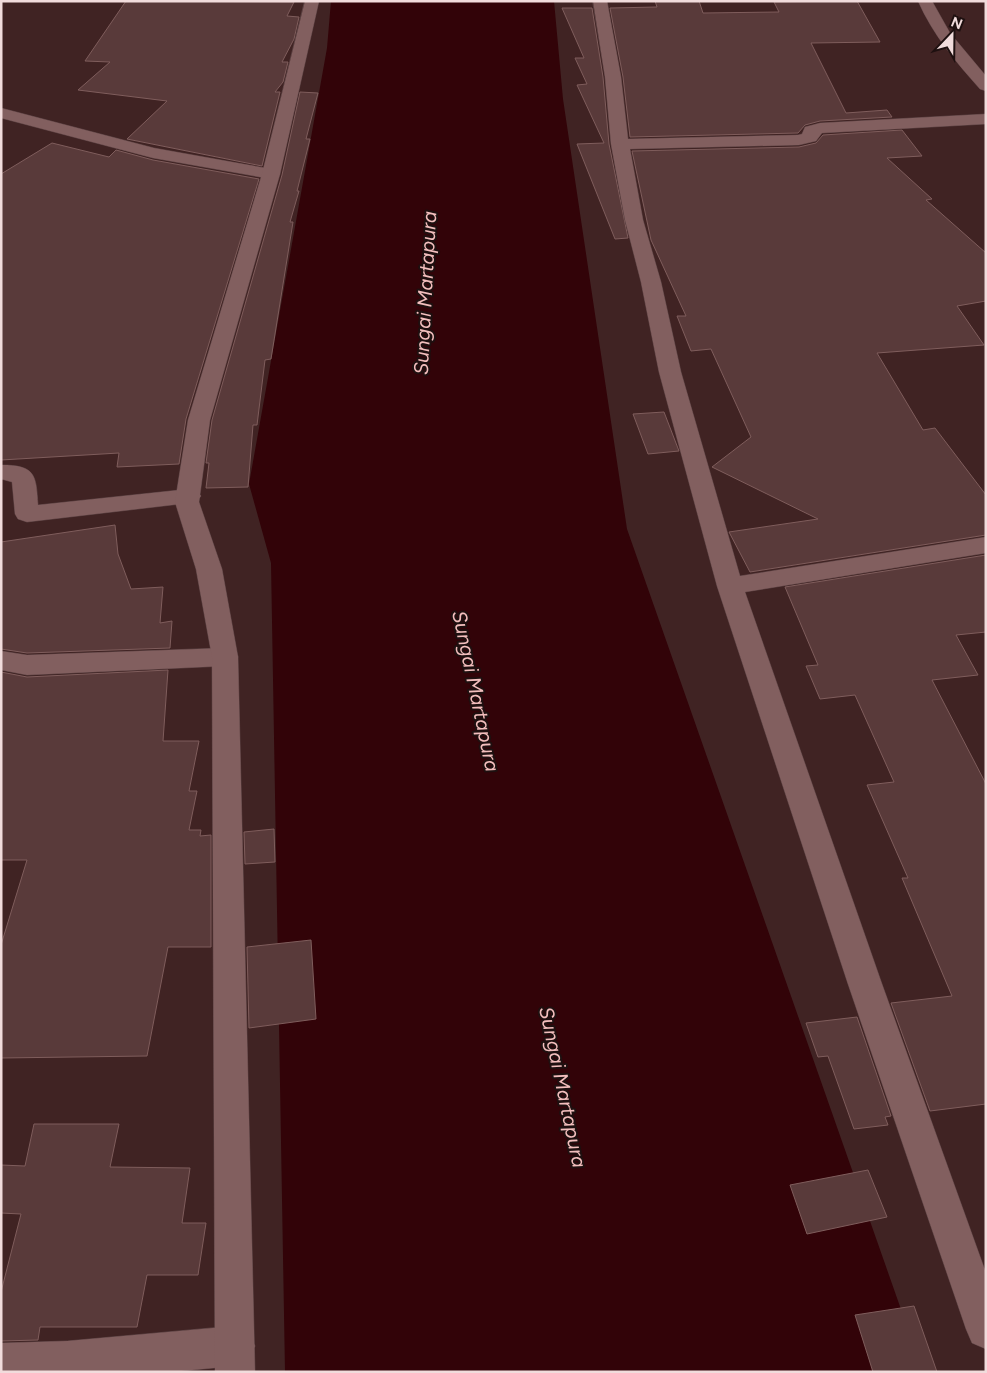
<svg xmlns="http://www.w3.org/2000/svg" width="987" height="1373" viewBox="0 0 987 1373" font-family="Figtree,sans-serif">
<style>
.water{fill:#320308}
.building{fill:#593a3a;stroke:#7f5d5c}
.lines{fill:none;stroke-linecap:round;stroke-linejoin:round}
.minor-casing{stroke:#5a4142;stroke-width:1}
.tertiary-casing{stroke:#5a4142;stroke-width:1}
.minor{fill:#825f5f;fill-rule:evenodd}
.tertiary{fill:#825f5f;fill-rule:evenodd}
.labels{text-anchor:middle;stroke-width:4;stroke-linejoin:round;paint-order:stroke}
.water-label{font-size:20px;font-style:italic;fill:#f3bebd;stroke:#1e1010}
</style>
<rect width="100%" height="100%" fill="#402323"/>
<!-- water -->
<polygon class="water" points="331,1 554,1 563,99 627,529 923,1372 285,1372 271,563 249,484 327,48"/>
<!-- building -->
<g class="building">
<polygon points="126,1 294,2 287,16 299,17 294,39 282,62 288,62 283,82 275,92 280,92 262,166 127,139 167,101 78,90 110,62 85,61"/>
<polygon points="655,1 699,1 703,13 779,12 774,2 857,1 880,42 811,43 846,113 887,110 892,117 820,121 805,125 798,133 630,137 623,77 610,8 657,7"/>
<polygon points="562,8 592,8 603,77 609,144 628,238 615,239 577,144 604,143 577,85 587,84 575,58 584,58"/>
<polygon points="300,92 318,93 306,139 310,139 297,191 299,191 290,222 293,222 271,359 265,360 257,425 253,425 248,487 206,488 209,463 206,463 212,420 282,175"/>
<polygon points="902,130 922,156 887,158 932,199 926,200 986,253 986,301 957,306 984,345 877,353 923,430 935,428 986,495 986,535 750,572 729,532 818,519 712,467 751,437 711,349 691,351 677,316 686,316 651,240 632,151 799,147 816,143 823,135"/>
<polygon points="52,143 109,157 116,150 153,160 259,179 186,419 179,464 117,467 119,453 1,460 1,174"/>
<polygon points="664,412 679,451 648,454 633,414"/>
<polygon points="115,525 118,554 131,589 163,587 160,623 172,621 170,648 27,653 1,649 1,542"/>
<polygon points="986,555 986,632 956,635 978,675 932,680 986,784 986,1104 930,1111 891,1003 952,996 902,878 908,878 867,785 894,782 855,695 820,699 806,666 818,665 785,587"/>
<polygon points="168,670 163,741 199,741 189,791 197,791 189,830 201,830 200,836 211,835 211,947 168,947 147,1056 1,1058 1,945 27,860 1,860 1,672 27,677"/>
<polygon points="274,829 275,862 245,864 244,832"/>
<polygon points="311,940 316,1019 249,1028 247,947"/>
<polygon points="857,1017 891,1116 885,1117 888,1125 854,1129 828,1056 818,1057 806,1023"/>
<polygon points="34,1124 119,1124 110,1167 190,1168 182,1223 206,1223 198,1275 147,1275 137,1327 40,1327 38,1340 1,1341 1,1292 21,1214 1,1213 1,1165 25,1166"/>
<polygon points="868,1170 887,1217 807,1234 790,1185"/>
<polygon points="914,1306 937,1372 873,1372 855,1315"/>
</g>
<g class="lines">
<!-- minor casing -->
<g class="minor-casing">
<g id="minor">
<polygon points="593,1 607,1 621,77 628,139 798,135 802,134 805,127 820,123 986,114 986,124 822,133 816,141 799,145 630,149 643,220 661,282 681,372 740,576 986,537 986,553 745,592 882,984 986,1273 986,1349 972,1343 966,1329 848,984 717,586 659,372 641,282 625,220 611,144 605,77"/>
<polygon points="1,108 154,148 271,169 277,170 280,174 277,178 271,179 153,158 1,118"/>
<path d="M1,465c35,0 35,10 37,40l151,-16 8,2 4,5 -4,5 -8,2 -162,19 -9,-3 -3,-5 -3,-32 -11,-3z"/>
<polygon points="225,648 235,650 238,657 235,664 225,666 27,675 1,670 1,651 27,655"/>
<polygon points="235,1326 249,1332 255,1346 249,1360 235,1366 171,1372 1,1372 1,1343 67,1341"/>
</g>
</g>
<!-- tertiary casing -->
<g class="tertiary-casing">
<g id="tertiary">
<polygon points="305,1 319,1 280,174 210,420 199,502 222,569 238,657 255,1372 215,1372 212,657 196,569 175,502 188,420 262,174"/>
<path d="M918,1h14l18,32 36,43v15l-6,-2c-24,-27 -47,-54 -62,-88z"/>
</g>
</g>
<!-- minor -->
<use href="#minor" class="minor"/>
<!-- tertiary -->
<use href="#tertiary" class="tertiary"/>
</g>
<g class="labels">
<!-- water labels -->
<g class="water-label">
<text transform="translate(425 293) rotate(-87)" y="7">Sungai Martapura</text>
<text transform="translate(476 691) rotate(78)" y="7">Sungai Martapura</text>
<text transform="translate(563 1087) rotate(78)" y="7">Sungai Martapura</text>
</g>
</g>
<!-- border -->
<rect width="987" height="1373" fill="none" stroke="#f1dcdc" stroke-width="5"/>
<!-- north arrow -->
<g transform="translate(952 35) rotate(22)" stroke="#1e1010" stroke-width="4" paint-order="stroke">
<path d="M0-4L9 19L0 12L-9 19Z" fill="#f1dcdc"/>
<text y="-8" font-size="14" font-weight="bold" text-anchor="middle" fill="#f1dcdc">N</text>
</g>
</svg>
